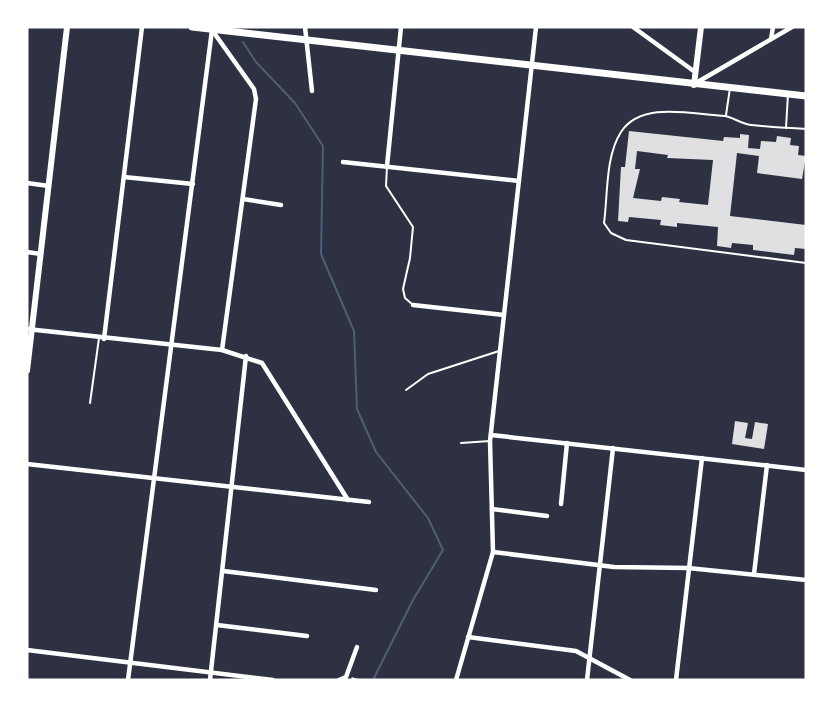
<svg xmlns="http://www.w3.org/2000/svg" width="833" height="707" viewBox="0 0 833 707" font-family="Figtree,sans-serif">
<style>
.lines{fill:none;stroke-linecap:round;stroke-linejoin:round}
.stream{stroke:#4f5d75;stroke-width:2}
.building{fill:#e0e0e3;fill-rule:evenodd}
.path{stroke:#fff;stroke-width:1.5}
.service{stroke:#fff;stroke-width:2}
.minor{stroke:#fff;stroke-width:4.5}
.tertiary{stroke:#fff;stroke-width:6}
.secondary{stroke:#fff;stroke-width:7}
</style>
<rect width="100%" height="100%" fill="#2d3142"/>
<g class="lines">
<!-- stream -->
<polyline class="stream" points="243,42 256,62 295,103 323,146 321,254 354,331 357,409 376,452 428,518 443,550 413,600 373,680"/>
</g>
<!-- building -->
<g class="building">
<path d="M629,131l94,10 1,-4 16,1v-4l9,1 -1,13 12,1 1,-8 15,1 1,-6 14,2 -1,7 9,1 -1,9 8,1 -4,23 -45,-6 2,-17 -22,-3 -7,63 76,9v24l-11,-1 -1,7 -41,-5v-5l-21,-2 -1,5 -14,-2 1,-19 -41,-4v4l-17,-2 1,-5 -32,-3 -1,5 -10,-1 3,-54h4zM637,151l31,4 -1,3 46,2 -5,45 -29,-3 1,-3 -18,-2 -1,4 -28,-3 7,-29h-5z"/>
<polygon points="735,421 748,423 745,438 752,439 755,422 768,424 764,449 732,444"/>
</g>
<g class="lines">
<!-- path -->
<polyline class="path" points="352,678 359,680"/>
<!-- service -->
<g class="service">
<polyline points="726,115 730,88"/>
<polyline points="786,128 788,94"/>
<path d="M806,129c-18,-1 -37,-2 -55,-4 -9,-1 -19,-8 -26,-9 -31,-1 -83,-16 -104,16 -16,25 -13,63 -17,91l7,10 15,7 180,23"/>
<polyline points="387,166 386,186 413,227 410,258 403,289 405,298 412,304"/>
<polyline points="406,390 428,374 499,351"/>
<polyline points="90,403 99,338"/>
<polyline points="461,443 490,441"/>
</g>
<!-- minor -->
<g class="minor">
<polyline points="305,27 312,91"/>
<polyline points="633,27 695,72"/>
<polyline points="212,30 254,89 256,99 222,350"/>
<polyline points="771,39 773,27"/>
<polyline points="696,83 792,27"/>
<polyline points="343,162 519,181"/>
<polyline points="387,166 401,27"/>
<polyline points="124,177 193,184"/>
<polyline points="27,183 49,186"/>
<polyline points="243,199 281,205"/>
<polyline points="27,252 41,254"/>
<polyline points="413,305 504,315"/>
<polyline points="27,329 222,350 262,363 348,500"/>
<polyline points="104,339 142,27"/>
<polyline points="491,435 806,470"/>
<polyline points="27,464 369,502"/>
<polyline points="561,504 567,443"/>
<polyline points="492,509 547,516"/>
<polyline points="493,552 614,567 688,568 806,580"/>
<polyline points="223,571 376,590"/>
<polyline points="754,574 767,465"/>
<polyline points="217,625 307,636"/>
<polyline points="468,637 576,651 630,680"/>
<polyline points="27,650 273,680"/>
<polyline points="128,680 212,30"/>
<polyline points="210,680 246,356"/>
<polyline points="339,680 346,677 357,647"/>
<polyline points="456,680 493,552 490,441 536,27"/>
<polyline points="587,680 613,448"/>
<polyline points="676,680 702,458"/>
</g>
<!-- tertiary -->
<g class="tertiary">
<polyline points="694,85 701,27"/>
<polyline points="27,371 67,27"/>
</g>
<!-- secondary -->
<polyline class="secondary" points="192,27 806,96"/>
</g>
<!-- border -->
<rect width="833" height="707" fill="none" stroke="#ffffff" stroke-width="57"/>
</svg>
